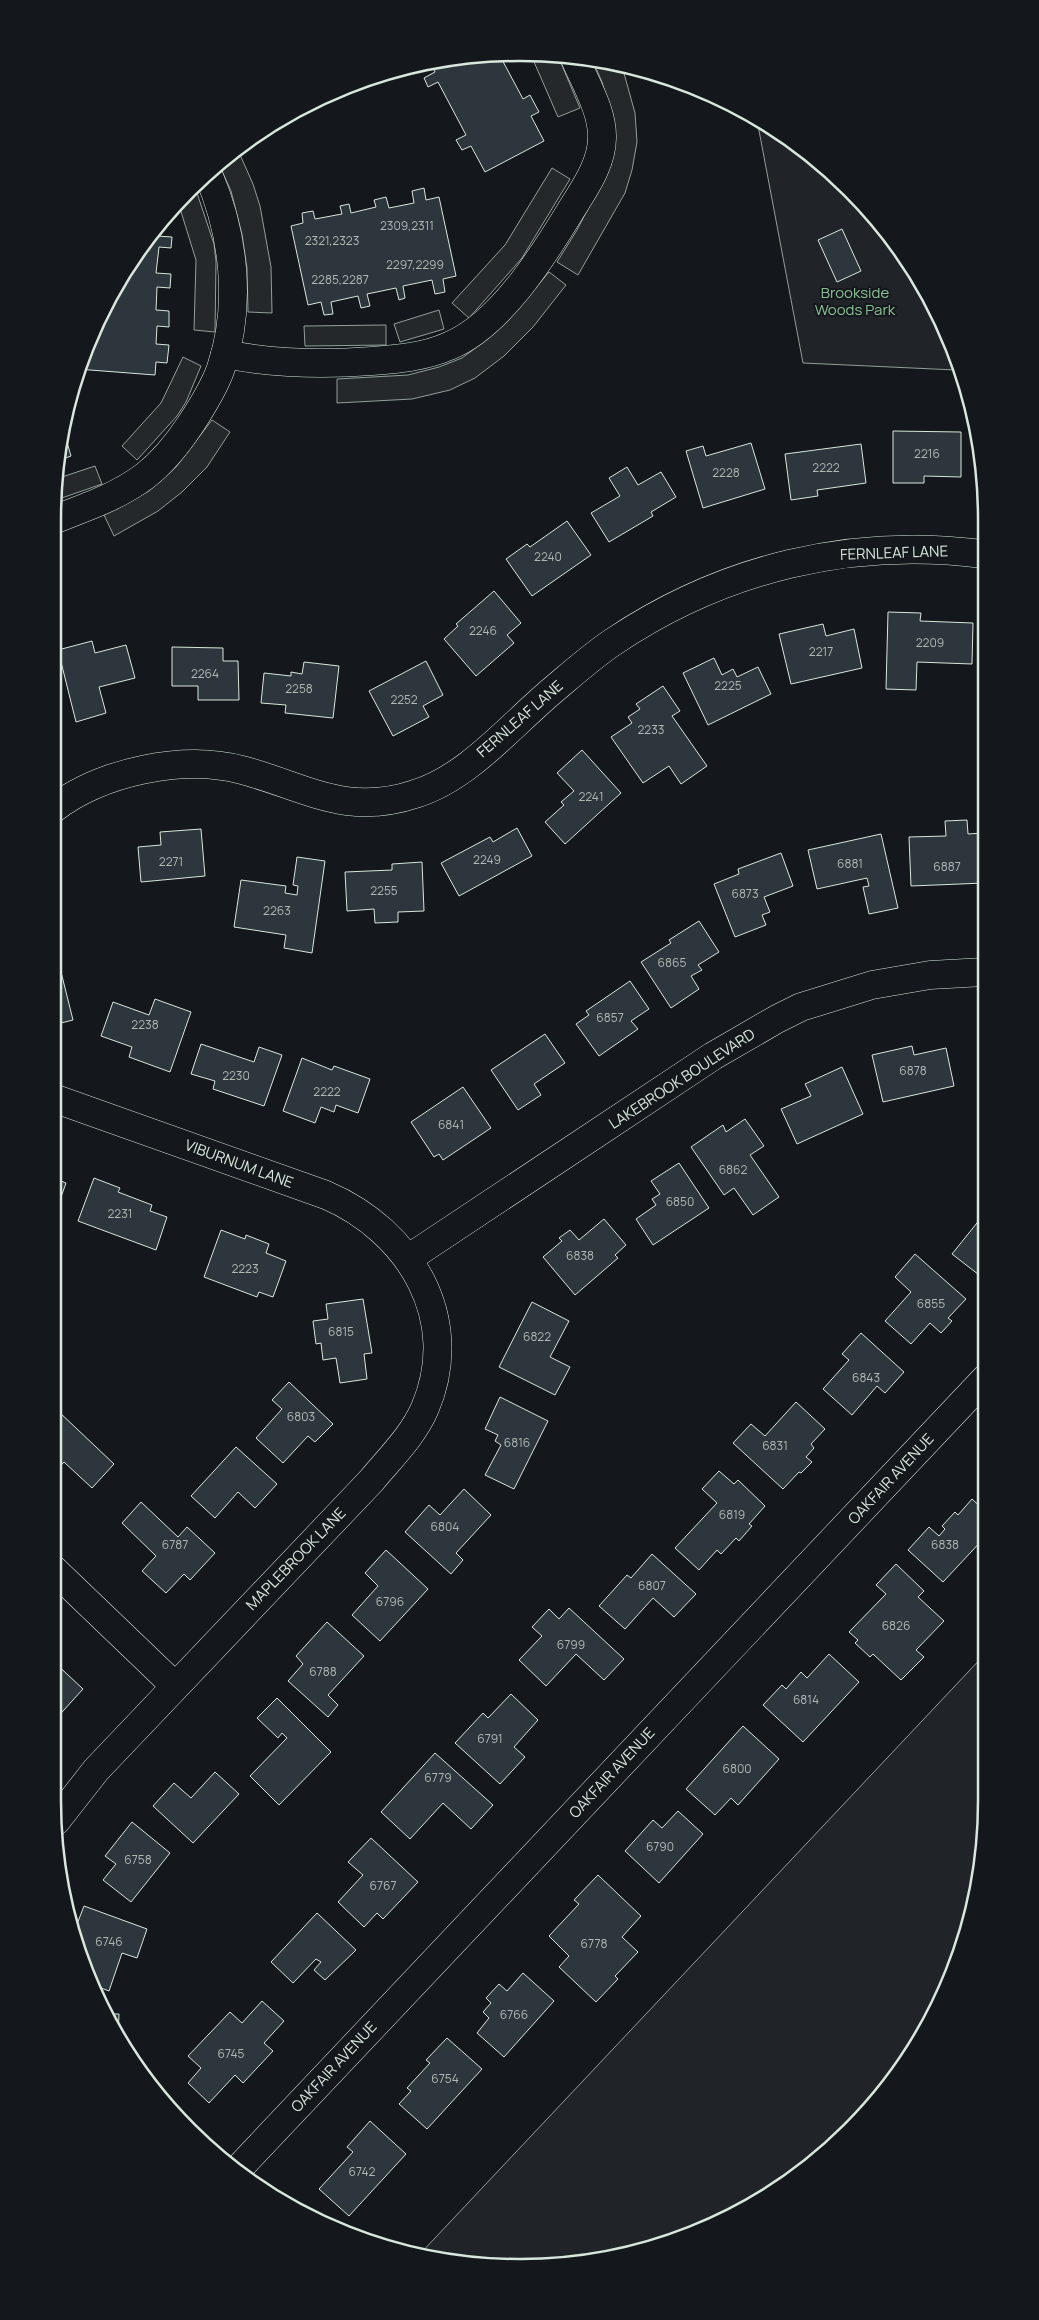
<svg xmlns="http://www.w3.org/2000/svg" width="1039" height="2320" viewBox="0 0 1039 2320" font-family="Manrope,sans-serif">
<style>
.green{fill:#202428;stroke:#939e99}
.parking{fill:#24282b;stroke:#939e99}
.building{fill:#2c363c;stroke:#d8e6dc}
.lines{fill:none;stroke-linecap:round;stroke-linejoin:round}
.minor-casing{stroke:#d8e6dc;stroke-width:29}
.minor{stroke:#14181c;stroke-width:28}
.labels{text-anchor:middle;stroke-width:4;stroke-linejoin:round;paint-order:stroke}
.number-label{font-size:12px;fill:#adbab4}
.park-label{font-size:15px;fill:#8ac095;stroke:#14181c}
.street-label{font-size:15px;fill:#d8e6dc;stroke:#14181c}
.rim{fill:none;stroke:#d8e6dc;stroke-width:2.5}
</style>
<rect width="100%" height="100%" fill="#14181c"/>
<!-- green -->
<g class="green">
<polygon points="757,120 779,131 871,212 938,313 956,370 803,363"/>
<polygon points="986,1653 986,1800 962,1951 924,2034 871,2108 753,2205 669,2243 581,2263 429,2259 419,2255"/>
</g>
<!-- parking -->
<g class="parking">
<polygon points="531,55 558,56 580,108 558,117"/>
<polygon points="592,59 622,66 635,113 637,142 632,170 625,193 578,275 557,262 577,230 611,165 614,141 613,118 602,82"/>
<polygon points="237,148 253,184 260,206 271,267 272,313 248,312 247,268 242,234 231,191 219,164"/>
<polygon points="552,168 570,179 522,258 469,318 452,303 505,245"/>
<polygon points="195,187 214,244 216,261 215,332 194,330 196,260 178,202"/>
<polygon points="549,272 566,285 533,327 504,356 475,378 450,390 412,399 337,403 337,379 408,375 439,367 462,358 489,338 515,313"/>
<polygon points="439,310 444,329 400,342 394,324"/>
<polygon points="386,325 386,345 305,346 304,326"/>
<polygon points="183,357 201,366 186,402 177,416 137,460 122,446 161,403"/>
<polygon points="212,420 230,432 207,467 182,492 158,511 114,536 104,515 149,491 176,467"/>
<polygon points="95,466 102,484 56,500 59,478"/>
</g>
<!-- building -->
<g class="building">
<polygon points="489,53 499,54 523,99 530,95 539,112 531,116 544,141 485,172 471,146 462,150 456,140 466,135 438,82 428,87 424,78 435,72 431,63"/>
<polygon points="424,188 426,200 439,197 456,276 443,279 445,292 435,294 432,280 403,286 405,298 399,300 396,288 367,294 370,306 361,308 358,296 331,302 333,314 324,315 321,302 308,305 291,226 303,223 302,213 313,211 315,219 342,214 340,206 349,204 351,213 376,207 374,200 386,197 389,208 414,203 412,191"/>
<polygon points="158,227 157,236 172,237 171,248 159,247 156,273 171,274 170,288 157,287 156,310 169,311 169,327 157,326 156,344 169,345 167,363 156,362 155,375 77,369 115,286"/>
<polygon points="842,229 861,271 837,282 818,240"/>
<polygon points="893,431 961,432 961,477 924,476 924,483 893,483"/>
<polygon points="66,439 71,456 63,459"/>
<polygon points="751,443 765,489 703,508 686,451 703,446 706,456"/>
<polygon points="861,444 866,483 817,490 818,496 791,500 785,454"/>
<polygon points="627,467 638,485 661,472 676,497 651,512 653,516 609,542 591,513 620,496 609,478"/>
<polygon points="567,521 591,555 532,596 506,559 527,544 530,547"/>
<polygon points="494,591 521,623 507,635 514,643 476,676 444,639 458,626 456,624"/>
<polygon points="888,612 921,613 920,621 973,623 972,664 917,662 916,690 886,689"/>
<polygon points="823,624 826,636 854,629 862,668 791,684 779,634"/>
<polygon points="92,641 95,653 126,645 135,678 99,687 106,713 76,722 58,650"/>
<polygon points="172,647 223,648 223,661 238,661 239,700 198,700 198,686 172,686"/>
<polygon points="714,658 722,675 733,669 737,677 758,667 771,694 708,725 683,673"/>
<polygon points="426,661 443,695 423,706 429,717 393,736 369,691"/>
<polygon points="304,662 339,666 333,718 285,713 286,705 261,703 264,673 291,676 291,672 302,674"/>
<polygon points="663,686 680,711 672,716 707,766 681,784 669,766 643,783 611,737 632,723 628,717 640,709 636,704"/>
<polygon points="582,750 621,793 565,844 545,822 564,805 561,802 574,791 557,773"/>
<polygon points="967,820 968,834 983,833 984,883 911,886 909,837 946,836 945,821"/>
<polygon points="517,828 532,856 459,896 441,863 490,837 493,842"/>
<polygon points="201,829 205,876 141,882 138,847 161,845 160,832"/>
<polygon points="881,834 898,908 869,914 863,887 869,886 867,878 817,889 808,850"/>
<polygon points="781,853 793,886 764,897 770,912 762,915 766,925 735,937 714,884 739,874 738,869"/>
<polygon points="297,857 325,861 312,953 284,948 286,935 234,927 241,880 286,886 285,893 297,895 298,886 293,885"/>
<polygon points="422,862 424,911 398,912 398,922 375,923 374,909 347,911 345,872 392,870 392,864"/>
<polygon points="699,921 719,952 698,965 702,970 691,976 699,989 671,1008 641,962 671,943 669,940"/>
<polygon points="53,940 73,1020 53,1025"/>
<polygon points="630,981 649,1009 631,1021 638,1029 599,1056 576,1024 589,1015 586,1011"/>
<polygon points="155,999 191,1012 170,1072 129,1057 132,1047 101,1036 113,1002 149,1015"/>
<polygon points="545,1034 565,1063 534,1084 541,1095 518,1110 491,1070"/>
<polygon points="201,1044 254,1062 259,1047 282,1055 264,1106 213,1089 215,1081 191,1074"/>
<polygon points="912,1046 914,1055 946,1048 954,1086 883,1102 872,1055"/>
<polygon points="302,1058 332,1070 334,1066 370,1079 358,1113 336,1105 334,1112 321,1107 315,1123 283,1111"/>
<polygon points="842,1067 863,1114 797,1144 781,1109 811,1096 805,1084"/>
<polygon points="463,1087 491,1128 443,1160 439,1154 434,1157 411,1122"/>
<polygon points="745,1119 764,1146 750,1155 779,1197 753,1215 734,1188 724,1195 691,1147 723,1125 726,1132"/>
<polygon points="679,1163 709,1208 653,1245 636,1219 656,1205 652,1199 660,1194 651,1181"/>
<polygon points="53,1178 66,1183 55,1214 53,1213"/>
<polygon points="94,1178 120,1188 118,1192 152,1205 150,1211 167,1217 156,1250 78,1221"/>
<polygon points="985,1213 985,1275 983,1278 952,1254"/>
<polygon points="604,1219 626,1245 615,1255 618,1258 575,1295 543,1257 562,1241 559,1238 570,1230 579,1240"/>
<polygon points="221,1230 245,1239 246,1235 269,1244 266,1253 286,1261 273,1297 259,1292 257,1297 204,1277"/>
<polygon points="915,1254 966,1299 948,1318 952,1321 941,1333 930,1323 911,1344 885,1321 911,1292 895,1277"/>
<polygon points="363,1299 372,1353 364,1354 367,1379 340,1383 336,1358 323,1360 321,1343 316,1344 313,1321 328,1319 326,1304"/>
<polygon points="532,1302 569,1321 550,1357 570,1367 555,1395 499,1367"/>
<polygon points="861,1333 904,1372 885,1393 877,1386 852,1415 823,1389 849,1360 842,1354"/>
<polygon points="289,1382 333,1424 315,1442 308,1436 283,1463 256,1438 282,1409 272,1400"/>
<polygon points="500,1397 548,1421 514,1489 485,1475 501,1445 495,1441 498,1435 485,1429"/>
<polygon points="796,1402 825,1429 811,1444 814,1448 806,1457 812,1462 801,1473 799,1472 783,1489 733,1443 751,1424 765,1436"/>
<polygon points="58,1411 114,1464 92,1488 64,1462 53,1474 53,1417"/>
<polygon points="236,1447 277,1484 255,1508 238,1492 215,1518 191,1496"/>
<polygon points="719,1471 734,1484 738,1480 765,1506 749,1524 752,1526 739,1541 736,1538 721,1554 717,1550 699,1570 675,1548 717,1503 702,1489"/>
<polygon points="464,1489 491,1515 456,1553 463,1560 451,1574 405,1532 429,1505 440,1515"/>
<polygon points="972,1499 986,1512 986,1536 943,1582 908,1550 929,1527 939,1536 945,1529 942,1526 955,1512 958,1515"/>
<polygon points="141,1502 178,1537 187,1527 215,1553 190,1580 184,1574 166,1593 142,1571 156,1556 122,1523"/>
<polygon points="386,1550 428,1589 380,1641 352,1615 378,1586 365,1573"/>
<polygon points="652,1554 696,1594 674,1617 653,1598 625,1629 599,1606 627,1575 631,1578"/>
<polygon points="896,1564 924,1591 918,1597 944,1621 916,1650 924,1657 901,1680 873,1654 870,1657 855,1643 858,1640 849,1632 886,1594 876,1585"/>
<polygon points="569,1608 624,1659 604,1680 576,1654 546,1686 519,1660 542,1636 532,1627 549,1609 559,1619"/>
<polygon points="327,1622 364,1656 328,1695 338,1705 328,1717 288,1681 303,1664 296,1656"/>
<polygon points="829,1654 859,1682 803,1742 763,1705 782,1685 786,1689 801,1672 807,1678"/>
<polygon points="53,1661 83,1689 53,1722"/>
<polygon points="511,1694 538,1720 514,1747 525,1757 500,1784 455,1743 483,1713 488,1718"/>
<polygon points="277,1698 331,1752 279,1805 250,1776 287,1738 282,1733 278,1738 257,1718"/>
<polygon points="743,1726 779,1759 738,1805 731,1798 715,1815 686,1789"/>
<polygon points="435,1753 493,1805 471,1829 443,1803 410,1839 381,1812"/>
<polygon points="215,1772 239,1794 193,1843 153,1806 174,1783 191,1798"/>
<polygon points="678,1811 703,1834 659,1883 625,1851 653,1820 662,1828"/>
<polygon points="132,1822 170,1853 131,1902 103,1880 116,1864 105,1856"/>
<polygon points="371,1838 418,1882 383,1919 377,1913 364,1927 338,1902 363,1875 348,1862"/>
<polygon points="598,1875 641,1916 622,1937 638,1952 615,1976 618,1979 596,2002 559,1967 569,1956 549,1936 579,1904 574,1900"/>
<polygon points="84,1906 147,1929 137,1958 122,1953 109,1991 93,1985 77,1951 74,1932"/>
<polygon points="317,1913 356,1950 325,1980 314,1970 321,1962 316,1959 293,1983 271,1962"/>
<polygon points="523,1973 554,2001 504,2057 477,2033 489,2018 483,2012 491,2003 486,1998 499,1984 507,1991"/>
<polygon points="262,2001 284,2021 264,2043 273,2051 243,2083 235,2075 209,2103 188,2083 201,2068 188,2056 230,2012 242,2023"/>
<polygon points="106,2014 119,2014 118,2039 115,2034"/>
<polygon points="447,2038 482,2069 427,2129 399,2104 411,2091 407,2088 430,2063 426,2060"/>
<polygon points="370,2121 406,2154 349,2216 319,2189 353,2152 347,2147"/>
<polygon points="286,2196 302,2211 281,2201"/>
</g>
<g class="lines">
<!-- minor casing -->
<g class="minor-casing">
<g id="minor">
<path d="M225,354c50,10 96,11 147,7 26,-2 52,-4 77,-15 51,-21 94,-90 122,-136 13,-21 31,-46 31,-72 1,-27 -18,-57 -28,-82"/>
<path d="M53,520c31,-12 64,-23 92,-44 18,-14 33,-33 45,-51 12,-18 24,-37 31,-57 21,-63 13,-134 -13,-194"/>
<path d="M53,809c48,-37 130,-55 189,-39 64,17 104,47 173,24 53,-16 96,-69 138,-104 19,-16 39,-34 60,-48 110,-74 238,-105 370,-88"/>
<path d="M53,1098l273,97c84,36 137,124 99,213 -12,28 -35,50 -54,73l-275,289 -40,51"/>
<polyline points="409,1258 713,1056 777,1019 801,1007 872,985 930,975 984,972"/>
<polyline points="53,1569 175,1686"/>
<polyline points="240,2167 985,1379"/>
</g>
</g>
<!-- minor -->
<use href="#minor" class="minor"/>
</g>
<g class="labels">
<!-- number labels -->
<g class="number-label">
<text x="407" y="230">2309,2311</text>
<text x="332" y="245">2321,2323</text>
<text x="415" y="269">2297,2299</text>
<text x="340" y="284">2285,2287</text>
<text x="927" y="458">2216</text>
<text x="826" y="472">2222</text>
<text x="726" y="477">2228</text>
<text x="548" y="561">2240</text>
<text x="483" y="635">2246</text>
<text x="930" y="647">2209</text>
<text x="821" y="656">2217</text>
<text x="205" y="678">2264</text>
<text x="728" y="690">2225</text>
<text x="299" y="693">2258</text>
<text x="404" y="704">2252</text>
<text x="651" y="734">2233</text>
<text x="591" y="801">2241</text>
<text x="487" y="864">2249</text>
<text x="171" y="866">2271</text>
<text x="850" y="868">6881</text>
<text x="947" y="871">6887</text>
<text x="384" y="895">2255</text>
<text x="745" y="898">6873</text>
<text x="277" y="915">2263</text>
<text x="672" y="967">6865</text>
<text x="610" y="1022">6857</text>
<text x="145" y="1029">2238</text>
<text x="913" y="1075">6878</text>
<text x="236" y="1080">2230</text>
<text x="327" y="1096">2222</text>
<text x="451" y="1129">6841</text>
<text x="733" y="1174">6862</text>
<text x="680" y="1206">6850</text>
<text x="120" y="1218">2231</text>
<text x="580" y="1260">6838</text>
<text x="245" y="1273">2223</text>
<text x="931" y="1308">6855</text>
<text x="341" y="1336">6815</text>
<text x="537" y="1341">6822</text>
<text x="866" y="1382">6843</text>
<text x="301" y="1421">6803</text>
<text x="517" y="1447">6816</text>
<text x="775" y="1450">6831</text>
<text x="732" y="1519">6819</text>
<text x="445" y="1531">6804</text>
<text x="175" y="1549">6787</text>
<text x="945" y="1549">6838</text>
<text x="652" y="1590">6807</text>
<text x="390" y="1606">6796</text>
<text x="896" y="1630">6826</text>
<text x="571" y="1649">6799</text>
<text x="323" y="1676">6788</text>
<text x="806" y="1704">6814</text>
<text x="490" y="1743">6791</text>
<text x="737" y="1773">6800</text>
<text x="438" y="1782">6779</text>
<text x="660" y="1851">6790</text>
<text x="138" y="1864">6758</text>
<text x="383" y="1890">6767</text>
<text x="109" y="1946">6746</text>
<text x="594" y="1948">6778</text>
<text x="514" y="2019">6766</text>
<text x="231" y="2058">6745</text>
<text x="445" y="2083">6754</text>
<text x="362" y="2176">6742</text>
</g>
<!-- park labels -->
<g class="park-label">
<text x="855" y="298">Brookside<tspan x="855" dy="17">Woods Park</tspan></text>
</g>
<!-- street labels -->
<g class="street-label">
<text transform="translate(894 553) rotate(-2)" y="5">FERNLEAF LANE</text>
<text transform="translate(520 719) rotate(-41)" y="5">FERNLEAF LANE</text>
<text transform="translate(682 1079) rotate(-33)" y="5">LAKEBROOK BOULEVARD</text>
<text transform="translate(239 1164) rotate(20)" y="5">VIBURNUM LANE</text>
<text transform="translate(891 1479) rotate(-47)" y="5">OAKFAIR AVENUE</text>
<text transform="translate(296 1559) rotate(-46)" y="5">MAPLEBROOK LANE</text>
<text transform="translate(612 1773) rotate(-47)" y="5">OAKFAIR AVENUE</text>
<text transform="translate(334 2067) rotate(-47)" y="5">OAKFAIR AVENUE</text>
</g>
</g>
<!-- crop -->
<path d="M0 0H1039V2320H0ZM519 61H520A458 458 0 0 1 978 519V1801A458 458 0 0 1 520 2259H519A458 458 0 0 1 61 1801V519A458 458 0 0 1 519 61Z" fill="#14181c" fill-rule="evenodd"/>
<path class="rim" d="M519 61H520A458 458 0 0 1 978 519V1801A458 458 0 0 1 520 2259H519A458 458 0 0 1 61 1801V519A458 458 0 0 1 519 61Z"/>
</svg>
